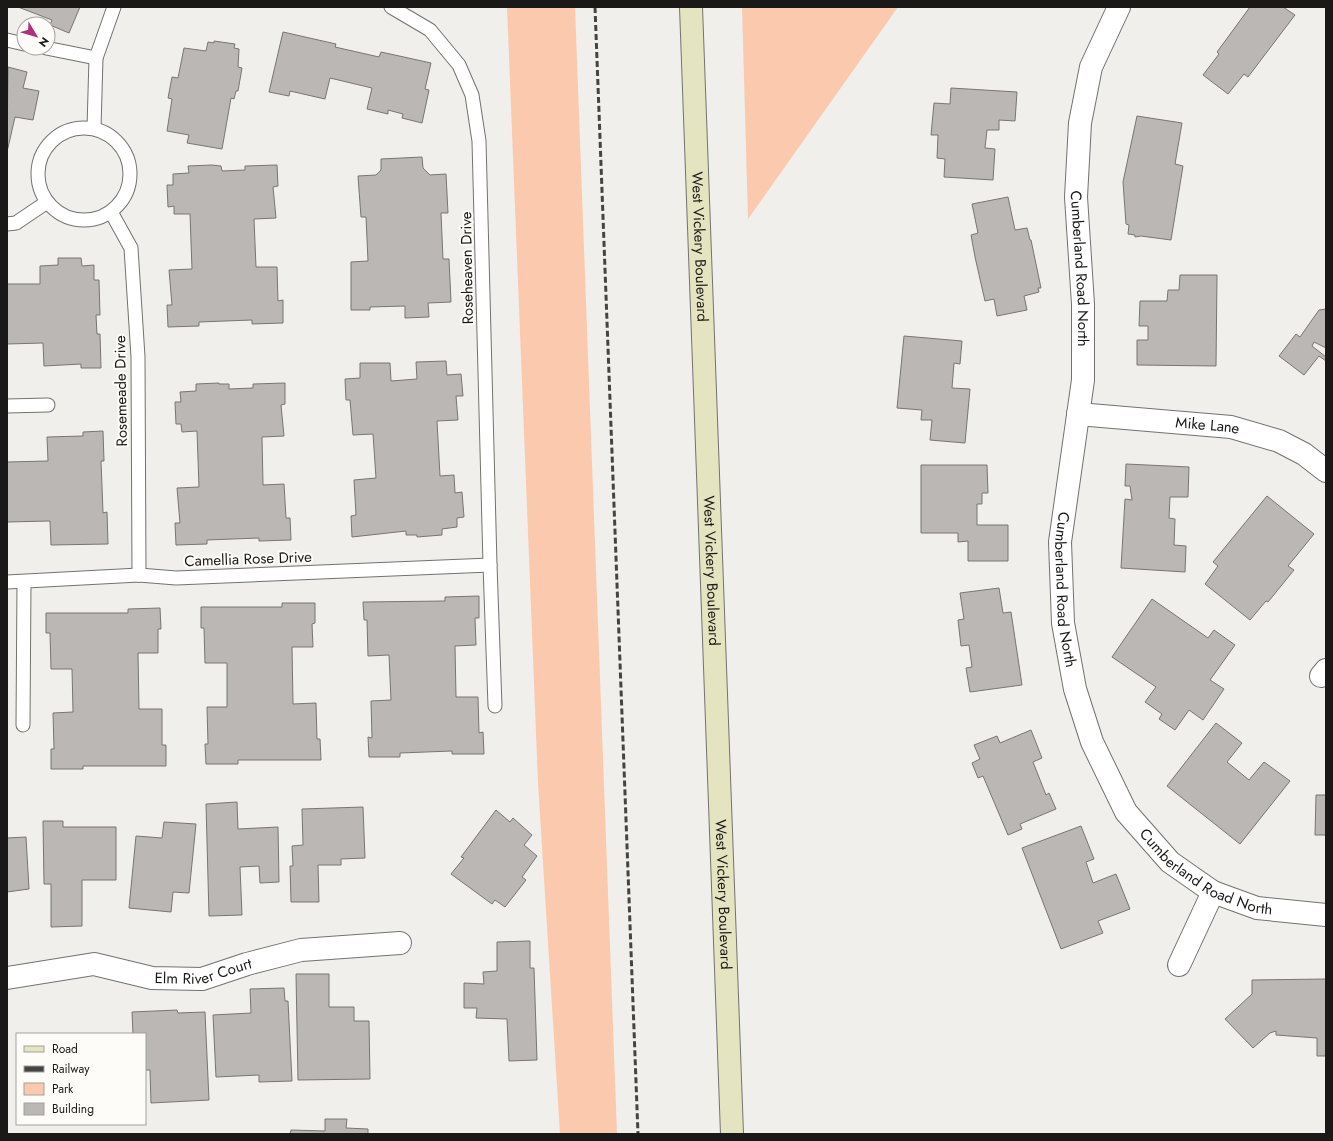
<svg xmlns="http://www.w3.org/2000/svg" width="1333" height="1141" viewBox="0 0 1333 1141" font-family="Jost,sans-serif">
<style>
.green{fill:#fbc9ae}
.building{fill:#bab7b4;stroke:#787572}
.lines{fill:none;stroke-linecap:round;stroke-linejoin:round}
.service-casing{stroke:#73726f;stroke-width:15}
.minor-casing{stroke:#73726f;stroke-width:24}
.secondary-casing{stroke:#73726f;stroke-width:24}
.service{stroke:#fff;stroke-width:13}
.minor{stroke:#fff;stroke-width:22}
.secondary{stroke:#e5e4c0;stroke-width:22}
.rail{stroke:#454442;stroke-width:3;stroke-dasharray:6 3;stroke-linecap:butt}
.labels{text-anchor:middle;stroke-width:4;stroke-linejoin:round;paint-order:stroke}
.street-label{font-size:15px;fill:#1a1918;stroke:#fdfcf8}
</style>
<rect width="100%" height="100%" fill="#f0efeb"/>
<!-- green -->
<g class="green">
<polygon points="507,7 575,7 617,1134 560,1134 538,783"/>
<polygon points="742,7 898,7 748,219"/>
</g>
<!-- building -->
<g class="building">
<polygon points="18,7 80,7 69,33 50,25 52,20"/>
<polygon points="1250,7 1283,7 1295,15 1248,77 1244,74 1228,94 1203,75 1219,54 1217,52"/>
<polygon points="283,32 336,44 335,47 379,57 381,52 431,63 425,89 429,90 422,123 402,118 403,114 388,110 388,114 367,109 372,88 330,78 325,99 290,91 289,96 269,92"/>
<polygon points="214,41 235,44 234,48 239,49 238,67 242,68 238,91 236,91 234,99 231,98 222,149 187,143 189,135 167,131 172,99 168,98 172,77 178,78 184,48 206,51 208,42 214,43"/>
<polygon points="8,67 27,72 23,88 39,91 33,120 15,117 7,152"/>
<polygon points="951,88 1017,92 1015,121 999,120 999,130 987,130 985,148 995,149 993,180 944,177 945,159 937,158 938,135 931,135 934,103 950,104"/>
<polygon points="1137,116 1182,123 1175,164 1183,166 1171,240 1141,236 1135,237 1135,235 1128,234 1129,225 1126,224 1123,182"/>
<polygon points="422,157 423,168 430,175 446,174 448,213 441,213 443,259 449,259 451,302 428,303 429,317 405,318 405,306 370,307 370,310 351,310 351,262 368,261 366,217 361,217 358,176 376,175 381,170 381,159"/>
<polygon points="212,165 221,166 222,171 245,170 245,166 277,165 278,186 273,187 276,218 254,219 256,267 277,267 278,301 283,300 283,323 252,324 252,320 199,322 199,326 168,327 167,305 172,305 169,270 192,269 190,214 174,214 174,206 168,207 167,185 173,185 173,174 189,173 188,166"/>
<polygon points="1008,197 1015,230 1027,228 1030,240 1031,240 1041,288 1038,288 1039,292 1024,296 1027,310 997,316 994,299 985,301 975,257 971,235 978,233 972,204"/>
<polygon points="58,258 81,258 82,266 94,265 94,280 99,280 100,315 96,315 97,334 100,334 101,368 81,368 81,364 44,366 43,343 7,344 7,284 40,284 40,266 58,265"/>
<polygon points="1180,275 1217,275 1216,366 1137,365 1137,340 1148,340 1148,326 1139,326 1140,301 1167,301 1168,290 1179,290"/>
<polygon points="1326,309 1326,348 1314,342 1312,346 1326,357 1326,361 1319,356 1304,375 1279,356 1296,334 1300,337 1319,310"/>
<polygon points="904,336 962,341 960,364 954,363 952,388 970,389 965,443 930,440 932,420 921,420 922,410 897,408"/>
<polygon points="446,361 447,375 461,374 463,396 456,396 458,420 437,421 440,476 454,475 455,493 462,492 464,517 457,518 457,527 442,529 442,535 417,537 417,535 406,535 406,531 352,537 351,516 356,515 354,480 376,478 373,434 353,435 350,400 346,400 345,379 360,378 360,363 390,363 391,381 417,379 416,362"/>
<polygon points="219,383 219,384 229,384 229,389 253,388 253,384 285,383 285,404 281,405 284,436 262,437 263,485 284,484 286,518 290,518 291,540 259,541 259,538 207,540 207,544 176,545 175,523 180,523 177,488 199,487 197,431 182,432 181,424 176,424 175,402 181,402 180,392 196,391 196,384"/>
<polygon points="103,431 104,461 101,461 103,513 107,512 108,544 51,545 50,521 7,522 7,462 48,461 47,437 83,436 83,432"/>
<polygon points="1126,464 1189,467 1188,497 1170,497 1169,518 1175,519 1174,545 1186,546 1185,572 1121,568 1125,499 1132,500 1130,486 1125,486"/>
<polygon points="921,465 987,465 988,493 982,493 982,504 977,504 977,525 1008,525 1008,561 968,561 968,541 958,542 958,533 921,533"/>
<polygon points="1267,496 1314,534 1288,566 1294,570 1268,602 1266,601 1250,620 1205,584 1218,566 1213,562"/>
<polygon points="999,588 1003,613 1011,612 1022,685 970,692 966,668 972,667 969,645 961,646 958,620 964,619 960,593"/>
<polygon points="479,596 479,618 475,618 476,645 455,646 456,697 478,697 479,733 483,732 484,754 452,754 452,751 400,753 400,757 369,757 368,737 372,738 371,701 391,700 389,655 368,656 367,620 364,620 363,602 445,601 445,597"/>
<polygon points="1152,599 1208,638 1214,630 1235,645 1210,680 1224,689 1203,720 1189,710 1175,730 1159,719 1162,714 1145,702 1156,687 1112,657"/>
<polygon points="282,603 315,603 315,623 312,624 313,647 292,647 293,704 316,703 317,739 320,739 321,760 238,760 238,764 206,764 205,744 208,744 207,707 227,707 227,663 205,663 204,628 201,628 201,607 282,607"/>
<polygon points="160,608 161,629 158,629 158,653 138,653 139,709 162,709 162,745 166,745 166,766 83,766 83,769 51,769 51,749 54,749 53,713 73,712 72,669 51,669 50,633 46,633 46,613 128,613 128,609"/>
<polygon points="1216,723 1242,743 1227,762 1249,780 1264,762 1290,781 1240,844 1167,786"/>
<polygon points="1031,730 1042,758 1033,762 1046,795 1049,793 1056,809 1020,824 1022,829 1008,835 983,776 978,778 972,763 980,759 974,745 997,736 1000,743"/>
<polygon points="1326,776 1326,835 1315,835 1316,795 1326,795"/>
<polygon points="237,802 238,829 278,827 279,882 260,883 259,866 240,867 242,915 209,916 206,804"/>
<polygon points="363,807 365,858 341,859 341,865 318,865 319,902 291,902 290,866 293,866 292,846 303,845 302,809"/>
<polygon points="496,810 510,822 513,818 532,835 524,845 537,856 522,877 526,880 505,907 495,900 492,904 451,874 464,858 461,857"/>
<polygon points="43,821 63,821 63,827 116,827 116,880 82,880 82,926 51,927 51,884 44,884"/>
<polygon points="164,822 196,824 189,893 173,892 171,912 129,908 136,836 162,838"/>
<polygon points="1081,826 1094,859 1086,862 1093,883 1116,874 1130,909 1098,921 1103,933 1061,949 1022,848"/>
<polygon points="26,837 29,889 7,892 7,838"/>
<polygon points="530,941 530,968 534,968 537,1060 509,1061 507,1019 476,1018 477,1008 464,1008 464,983 484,984 483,972 497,971 497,942"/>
<polygon points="296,974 329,974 329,1007 354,1007 354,1021 369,1021 370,1079 298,1080"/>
<polygon points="1326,979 1326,1056 1317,1056 1317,1038 1276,1035 1276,1031 1270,1033 1253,1048 1225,1019 1252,994 1252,980"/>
<polygon points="284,988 285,1001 288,1001 292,1081 259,1082 259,1075 216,1077 213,1015 251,1013 250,989"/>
<polygon points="177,1010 178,1013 205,1012 209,1100 151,1103 150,1070 145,1070 145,1034 133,1034 132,1012"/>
<polygon points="325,1119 347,1119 346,1128 368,1129 368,1134 290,1134 291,1130 325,1131"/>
</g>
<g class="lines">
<!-- service casing -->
<g class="service-casing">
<g id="service">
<polyline points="391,7 430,30 459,65 472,95 479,141 490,565 495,706"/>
<polyline points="7,40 24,44"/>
<polyline points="46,48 96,58"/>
<circle cx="84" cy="174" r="46"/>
<polyline points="94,128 96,58 114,7"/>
<polyline points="111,212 131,248 138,357 139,575"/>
<polyline points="7,224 16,223 47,202"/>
<polyline points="7,406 48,405"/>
<polyline points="7,582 139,575 176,578 490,565"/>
<polyline points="23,725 24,582"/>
</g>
</g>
<!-- minor casing -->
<g class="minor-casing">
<g id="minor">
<path id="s1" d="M1119,7l-28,60 -11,56 -4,74 7,107v76l-23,162 3,81 12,66 17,53 34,70 44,50 43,30 44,16 69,7"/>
<path id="s2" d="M1078,414l153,13 48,14 25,13 22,17"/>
<polyline points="1321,676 1326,670"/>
<polyline points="1179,965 1213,892"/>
<path id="s3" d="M7,978l87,-14 58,14 50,1 45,-15 54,-14 99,-7"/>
</g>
</g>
<!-- secondary casing -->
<g class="secondary-casing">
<g id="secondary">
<path id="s4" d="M691,7l41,1127"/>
</g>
</g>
<!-- service -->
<use href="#service" class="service"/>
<!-- minor -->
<use href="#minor" class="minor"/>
<!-- secondary -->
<use href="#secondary" class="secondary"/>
<!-- rail -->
<polyline class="rail" points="595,7 638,1134"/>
</g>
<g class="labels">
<!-- street labels -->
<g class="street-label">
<text dy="5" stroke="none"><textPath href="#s4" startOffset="240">West Vickery Boulevard</textPath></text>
<text transform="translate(467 268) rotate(-91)" y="5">Roseheaven Drive</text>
<text dy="5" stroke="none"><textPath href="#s1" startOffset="269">Cumberland Road North</textPath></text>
<text transform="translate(121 391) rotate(-91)" y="5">Rosemeade Drive</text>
<text dy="5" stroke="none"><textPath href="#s2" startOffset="130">Mike Lane</textPath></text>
<text transform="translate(248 559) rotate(-2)" y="5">Camellia Rose Drive</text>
<text dy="5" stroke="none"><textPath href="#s4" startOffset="564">West Vickery Boulevard</textPath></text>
<text dy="5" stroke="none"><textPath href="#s1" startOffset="592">Cumberland Road North</textPath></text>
<text dy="5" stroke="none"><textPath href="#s1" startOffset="929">Cumberland Road North</textPath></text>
<text dy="5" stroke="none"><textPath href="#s4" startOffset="888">West Vickery Boulevard</textPath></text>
<text dy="5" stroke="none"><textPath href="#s3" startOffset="200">Elm River Court</textPath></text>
</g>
</g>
<!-- border -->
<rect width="1333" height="1141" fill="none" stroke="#1a1918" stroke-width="16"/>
<!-- legend -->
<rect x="16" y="1033" width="130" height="92" fill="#fdfcf8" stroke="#a2a19e"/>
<rect x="24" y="1046" width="20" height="6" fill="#e5e4c0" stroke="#a2a19e"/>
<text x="52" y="1053" font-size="12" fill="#1a1918">Road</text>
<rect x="24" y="1066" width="20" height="6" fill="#454442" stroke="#a2a19e"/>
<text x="52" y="1073" font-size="12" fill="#1a1918">Railway</text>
<rect x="24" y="1083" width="20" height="12" fill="#fbc9ae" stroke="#a2a19e"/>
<text x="52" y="1093" font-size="12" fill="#1a1918">Park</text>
<rect x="24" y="1103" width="20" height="12" fill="#bab7b4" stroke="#a2a19e"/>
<text x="52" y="1113" font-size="12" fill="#1a1918">Building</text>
<!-- north arrow -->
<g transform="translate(36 36) rotate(128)"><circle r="19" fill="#fdfcf8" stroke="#a2a19e"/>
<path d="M0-3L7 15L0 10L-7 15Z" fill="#b1307b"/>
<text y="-6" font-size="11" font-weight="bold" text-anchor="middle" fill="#1a1918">N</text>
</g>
</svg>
